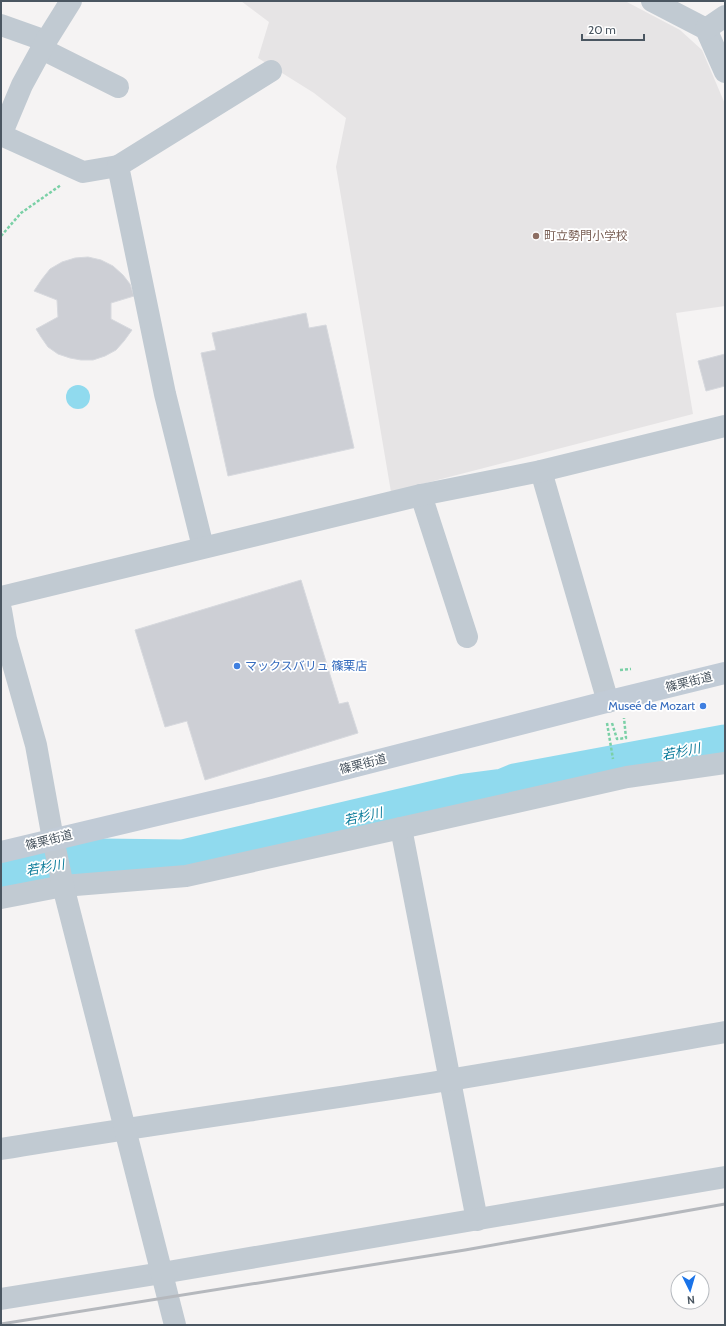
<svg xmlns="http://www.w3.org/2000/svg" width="726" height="1326" viewBox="0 0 726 1326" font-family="Cabin,'Noto Sans JP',sans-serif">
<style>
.education{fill:#e6e4e5}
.water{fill:#90daee}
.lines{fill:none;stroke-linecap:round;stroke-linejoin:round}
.river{stroke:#90daee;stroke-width:37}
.building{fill:#cdcfd5;stroke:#d7d9de}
.path{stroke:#7ad0a6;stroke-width:2.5;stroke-dasharray:3 2;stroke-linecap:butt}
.minor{stroke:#c1cad2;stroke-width:22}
.tertiary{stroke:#c1cad2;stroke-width:22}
.secondary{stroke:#c1cbd6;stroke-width:22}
.rail{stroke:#b5b8bd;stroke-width:3}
.education-dot{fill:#8d6e63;stroke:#fff;stroke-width:1.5}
.shop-dot{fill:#3f7fe0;stroke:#fff;stroke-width:1.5}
.labels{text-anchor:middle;stroke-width:3.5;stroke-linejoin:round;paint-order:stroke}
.education-label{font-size:12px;fill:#785e54;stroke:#fff;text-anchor:start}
.shop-label{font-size:12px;fill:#366cbe;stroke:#fff;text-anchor:start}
.street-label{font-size:12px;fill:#4a5661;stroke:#fff}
.water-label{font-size:13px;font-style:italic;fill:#0c7c9b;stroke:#fff}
</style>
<rect width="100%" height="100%" fill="#f5f3f3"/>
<!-- education -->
<polygon class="education" points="241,1 625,1 680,30 702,50 725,104 725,306 676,313 693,414 391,492 336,167 346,118 314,93 258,58 269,22"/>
<!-- water -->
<circle class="water" cx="78" cy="397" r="12"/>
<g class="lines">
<!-- river -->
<polyline class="river" points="1,875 101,857 183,858 465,792 503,787 515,782 725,743"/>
</g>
<!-- building -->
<g class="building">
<polygon points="88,257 101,260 113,266 123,275 130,284 134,296 111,303 111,319 132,330 124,341 116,350 105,356 93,360 81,360 70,358 58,354 48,347 41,337 36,329 58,317 57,300 34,291 42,279 50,269 62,262 75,258"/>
<polygon points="306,313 309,328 326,325 354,448 228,476 201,353 216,350 212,333"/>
<polygon points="725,354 725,386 706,391 698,361"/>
<polygon points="301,580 339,704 348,702 358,733 205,780 187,721 165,727 135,630"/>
</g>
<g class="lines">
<!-- path -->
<g class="path">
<polyline points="1,236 21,213 61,185"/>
<polyline points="620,670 631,669"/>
<polyline points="607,723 613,759"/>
<polyline points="612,723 617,739 626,738 624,718"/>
</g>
<!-- minor -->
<g class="minor">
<polyline points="652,1 706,29 725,72"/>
<polyline points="1,25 46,41"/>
<polyline points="706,29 725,16"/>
<polyline points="42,49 118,87"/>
<polyline points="1,135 22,85 46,41 71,1"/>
<polyline points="1,135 83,172 118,166"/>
<polyline points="541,471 608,702"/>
<polyline points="421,495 467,637"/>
<polyline points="203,547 165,394 118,166 271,71"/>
<polyline points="1,597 421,495 541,471 725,426"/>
<polyline points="1,610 6,639 36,745 53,839"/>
<polyline points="401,828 477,1220"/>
<polyline points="1,898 63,886 186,876 401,828 627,777 725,763"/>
<path d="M1,1149c149,-25 299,-45 448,-69 92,-15 184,-32 276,-48"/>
<polyline points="1,1299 162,1273 725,1177"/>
</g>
<!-- tertiary -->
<polyline class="tertiary" points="53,839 63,886 175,1325"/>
<!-- secondary -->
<polyline class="secondary" points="1,852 270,788 602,703 725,673"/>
<!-- rail -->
<polyline class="rail" points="1,1324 465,1250 725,1204"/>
</g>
<!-- markers -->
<circle class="education-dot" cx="536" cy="236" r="4"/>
<g class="shop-dot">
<circle cx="237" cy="666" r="4"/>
<circle cx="703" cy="706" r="4"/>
</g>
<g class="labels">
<!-- education labels -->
<g class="education-label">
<text x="544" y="240">町立勢門小学校</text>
</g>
<!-- shop labels -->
<g class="shop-label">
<text x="245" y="670">マックスバリュ 篠栗店</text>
<text x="695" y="710" text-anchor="end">Museé de Mozart</text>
</g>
<!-- street labels -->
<g class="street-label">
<text transform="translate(689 682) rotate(-14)" y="4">篠栗街道</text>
<text transform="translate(363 764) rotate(-14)" y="4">篠栗街道</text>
<text transform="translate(49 840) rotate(-14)" y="4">篠栗街道</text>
</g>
<!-- water labels -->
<g class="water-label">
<text transform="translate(681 751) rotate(-11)" y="5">若杉川</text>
<text transform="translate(363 816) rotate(-13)" y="5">若杉川</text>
<text transform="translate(45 867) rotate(-10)" y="5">若杉川</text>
</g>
</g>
<!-- border -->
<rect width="726" height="1326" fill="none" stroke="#4a5661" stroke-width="4"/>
<!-- north arrow -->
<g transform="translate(690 1290) rotate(175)"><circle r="19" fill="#ffffff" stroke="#b7bbc0"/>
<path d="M0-3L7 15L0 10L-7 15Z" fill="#1a73e8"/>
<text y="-6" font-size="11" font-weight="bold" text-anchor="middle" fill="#4a5661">N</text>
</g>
<!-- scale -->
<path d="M582 34v6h62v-6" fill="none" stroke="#4a5661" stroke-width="2"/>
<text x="588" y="34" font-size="12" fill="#4a5661" stroke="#ffffff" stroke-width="3" paint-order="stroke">20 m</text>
</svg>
